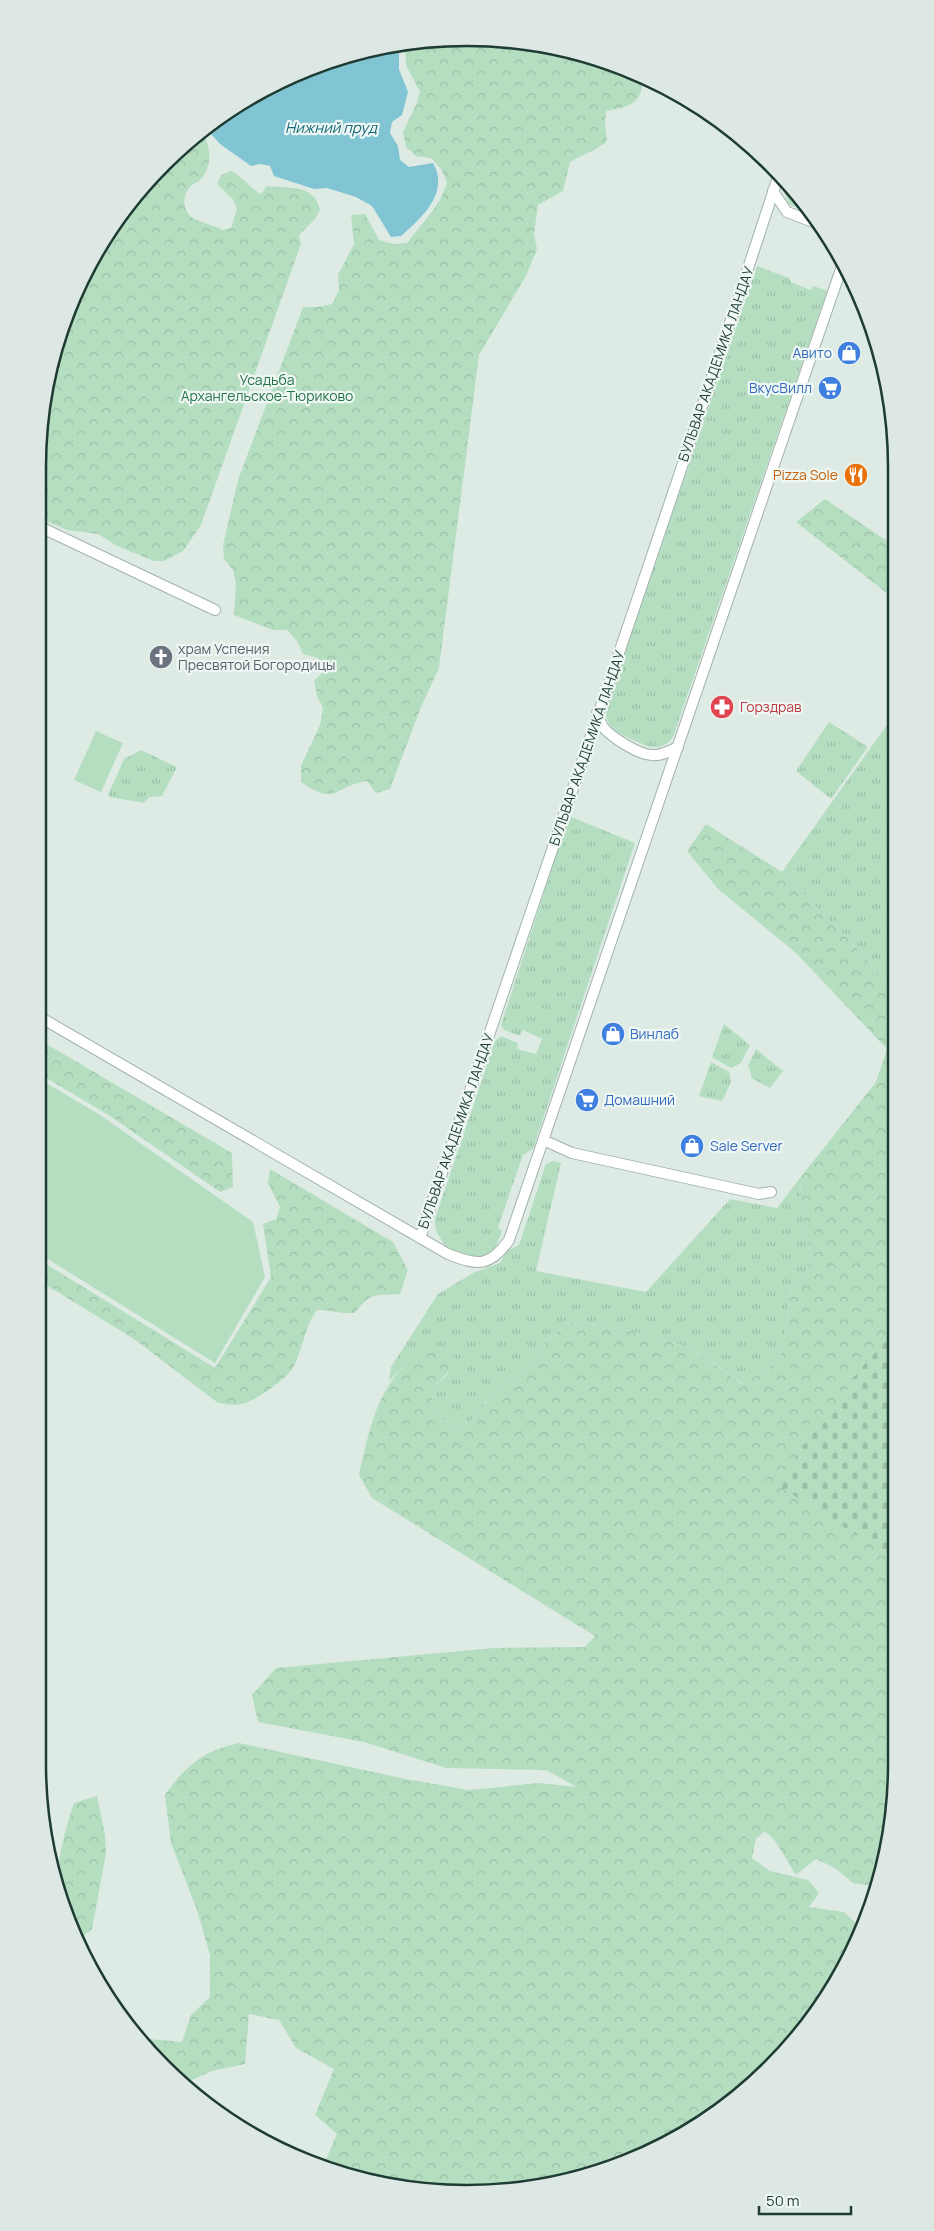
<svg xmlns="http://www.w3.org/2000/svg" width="934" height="2231" viewBox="0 0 934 2231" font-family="Manrope,sans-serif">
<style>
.grass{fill:url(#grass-tufts)}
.forest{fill:url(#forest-crowns)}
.cemetery{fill:url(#cemetery-stones)}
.garden{fill:#b5dec1}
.water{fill:#81c5d4}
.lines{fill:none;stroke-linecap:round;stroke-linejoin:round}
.minor-casing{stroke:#a1b3ac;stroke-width:12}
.minor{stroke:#fff;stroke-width:10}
.labels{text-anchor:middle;stroke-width:4.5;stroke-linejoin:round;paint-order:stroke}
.shop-label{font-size:14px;fill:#366cbe;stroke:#eef7f3;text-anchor:start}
.street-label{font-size:14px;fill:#1e3b34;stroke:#eef7f3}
.park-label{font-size:14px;fill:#267446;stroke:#eef7f3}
.food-label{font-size:14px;fill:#c56008;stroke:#eef7f3;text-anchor:end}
.worship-label{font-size:14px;fill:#5b616d;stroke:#eef7f3;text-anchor:start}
.health-label{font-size:14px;fill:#be3a42;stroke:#eef7f3;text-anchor:start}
.water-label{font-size:15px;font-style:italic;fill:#15677a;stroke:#eef7f3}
.rim{fill:none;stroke:#1e3b34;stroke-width:2.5}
</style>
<defs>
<pattern id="grass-tufts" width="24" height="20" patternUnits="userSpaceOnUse" patternTransform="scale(1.25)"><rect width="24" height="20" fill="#b5dec1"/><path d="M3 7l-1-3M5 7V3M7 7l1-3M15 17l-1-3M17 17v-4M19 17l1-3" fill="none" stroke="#9bbfa6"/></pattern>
<pattern id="forest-crowns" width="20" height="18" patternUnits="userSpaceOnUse" patternTransform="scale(1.25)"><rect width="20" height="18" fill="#b5dec1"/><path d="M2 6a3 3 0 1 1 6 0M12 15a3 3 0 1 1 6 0" fill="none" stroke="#9bbfa6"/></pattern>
<pattern id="cemetery-stones" width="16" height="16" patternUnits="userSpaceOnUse" patternTransform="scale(1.25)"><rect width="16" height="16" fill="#b5dec1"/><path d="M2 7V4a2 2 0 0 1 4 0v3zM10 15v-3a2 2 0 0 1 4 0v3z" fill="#9bbfa6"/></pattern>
</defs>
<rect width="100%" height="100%" fill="#deebe5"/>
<!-- grass -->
<g class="grass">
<polygon points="785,179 790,184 810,214 789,204 782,187"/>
<path d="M757,266l32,12 2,4 19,8 4,-4 13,5 -154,446c-12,16 -26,10 -42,2 -7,-3 -15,-7 -20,-13 -5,-5 -5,-12 -5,-18z"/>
<polygon points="894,715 894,992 864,956 782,872"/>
<polygon points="829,722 868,747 831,799 796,771"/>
<polygon points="141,750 177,767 162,796 149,797 144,803 110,797 108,795 124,759"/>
<path d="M569,816l66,27 -102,306 -10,6 -25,72 4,5 -8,19c-4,2 -9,6 -14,6 -21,4 -47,-16 -45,-38l60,-178 6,-5 17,7 -1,6 19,5 6,-15 -19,-9 -3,6 -16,-6 -3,-5z"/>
<polygon points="724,1024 750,1045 741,1063 731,1068 712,1057"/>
<polygon points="756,1049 783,1071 770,1088 751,1078 751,1073 748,1066"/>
<polygon points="711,1062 729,1072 731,1082 722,1101 699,1096"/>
<polygon points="553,1161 561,1163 536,1271 646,1292 730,1199 777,1208 800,1178 803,1225 810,1247 811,1260 806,1273 792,1286 782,1353 769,1368 743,1384 691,1348 633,1331 571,1322 546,1341 532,1366 495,1392 475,1417 458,1429 445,1420 431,1402 436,1386 449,1372 422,1347 389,1381 391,1367 438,1294 475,1272 500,1263 507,1251 519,1245 546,1164"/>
</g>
<!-- forest -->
<g class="forest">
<path d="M439,38l84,3 82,19 38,19c-1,26 -15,28 -37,32l-1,15 2,15c-11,10 -24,13 -37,21l-7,29 -25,14 -4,29 3,15 -11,27 -47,79 -40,313 -18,39 -31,82 -14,4 -9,-12c-34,5 -30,26 -66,1v-16l19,-41 3,-16 -6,-13 -3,-15 10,-10 -6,-13 -15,-4 -6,-13 -10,-11h-14l-39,-15 2,-31 -3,-14 -9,-11 -1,-14 15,-65 65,-173h15l14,-3 7,-14 -1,-15 16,-31 -3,-29 14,-1 14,26 14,4 14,-1 27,-34 8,-13 5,-14 -6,-13 -10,-11 -15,-2 -10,-9 -3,-15 13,-27 4,-13 -14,-27 -1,-14 -3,-6z"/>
<path d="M201,131c10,14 12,33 1,47 -2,3 -7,5 -10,7 -10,9 -11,25 1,33 9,6 20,6 29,12l9,-2 6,-19 -4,-9 -16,-16 4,-9 10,-4c13,6 18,17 30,23l6,-8c22,3 47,-3 53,24l-5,9 -16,16 2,9 -100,281 -18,26 -19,10h-10l-37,-15 -19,-12 -31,-4 -29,-13v-50l22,-138 35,-77 49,-68z"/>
<polygon points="825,499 893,545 893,598 796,522"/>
<path d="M706,824l76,48 82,84 30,36 2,772 -20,123 -23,-4 -18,-15 -19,-9 -20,16 -21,-34 -10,-10 -9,8 -4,19 18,13 38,9 11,13 -10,14 35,5 16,15 -52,99 -103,95 -73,40 -81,24 -140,5 -82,-19 -4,-2 -1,-5 13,-30 -22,-19 19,-46 -38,-21 -17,-28 -30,-6 -4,50 -33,7 -22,10 2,5 -48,-39 -7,-9 45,4 9,-27 19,-18v-42l-13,-45 -26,-67 -6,-48c21,-30 38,-44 74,-52l167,36 63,11 70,-7 38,4 -31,-17 -100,-2 -82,-26 -106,-20 -6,-27 24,-27 218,-20 91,-1 10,-11 -223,-138 -13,-23c13,-57 18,-87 63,-128 16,-2 33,-4 33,16l-19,23 -5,16 14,18 13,9 17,-12 20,-25 37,-26 14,-25 25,-19 62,9 58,17 51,36 27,-16 13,-15 10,-67 14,-13 5,-13 -1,-13 -7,-22 -3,-47 76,-96 11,-33 -91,-96 -78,-64 -31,-38z"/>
<polygon points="38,1039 232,1153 233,1187 220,1192 110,1116 38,1073"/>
<path d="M270,1169l123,73 15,28 -8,24c-25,2 -29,-3 -45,19 -13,1 -25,-3 -38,-3 -12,16 -14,38 -23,56 -7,13 -38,35 -53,38 -8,2 -15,0 -23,-1l-84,-64 -96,-59v-21l177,109 56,-91 -8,-53 13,-5 4,-12 -12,-24z"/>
<path d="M97,1796l8,39 1,19 -14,75 -14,12c-6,-12 -14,-26 -18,-39 -8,-28 5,-72 14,-99z"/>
</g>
<!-- cemetery -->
<polygon class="cemetery" points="895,1331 896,1560 776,1484 862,1367"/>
<!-- garden -->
<g class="garden">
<polygon points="96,731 123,743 101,792 74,780"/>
<polygon points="38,1078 100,1115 253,1222 265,1277 215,1363 38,1253"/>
</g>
<!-- water -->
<path class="water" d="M394,46l5,3v20l9,23 -6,23 -10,7 -2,11 8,13 2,14 9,7 24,-4c17,29 -11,55 -32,73l-10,1 -19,-31 -16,-9 -29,-9 -13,1 -40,-13 -4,-10 -10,-2 -9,2 -31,-22 -15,-17 72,-45 21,-8 4,2 14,-9 40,-15z"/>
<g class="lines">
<!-- minor casing -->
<g class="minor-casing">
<g id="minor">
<polyline points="773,191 787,212 816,223"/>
<polyline points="38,526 215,610"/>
<path d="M597,713c2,5 3,10 6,14 8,10 36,28 49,28 9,1 18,-4 26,-8"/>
<path d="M38,1016l410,238c30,12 42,13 61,-14l334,-977"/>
<polyline points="543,1140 572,1153 759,1194 771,1192"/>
<path d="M420,1238c120,-355 243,-708 359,-1064"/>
</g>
</g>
<!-- minor -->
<use href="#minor" class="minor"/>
</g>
<!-- icons -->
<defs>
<g id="shop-disc" transform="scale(1.25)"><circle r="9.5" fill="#3f7fe0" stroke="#eef7f3"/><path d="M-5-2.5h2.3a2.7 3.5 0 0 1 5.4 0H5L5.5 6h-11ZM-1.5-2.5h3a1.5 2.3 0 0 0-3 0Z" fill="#fff"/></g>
<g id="supermarket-disc" transform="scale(1.25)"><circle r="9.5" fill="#3f7fe0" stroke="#eef7f3"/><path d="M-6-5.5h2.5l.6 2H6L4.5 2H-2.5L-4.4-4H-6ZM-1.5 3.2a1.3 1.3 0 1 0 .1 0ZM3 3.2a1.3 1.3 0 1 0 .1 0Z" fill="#fff"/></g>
<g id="restaurant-disc" transform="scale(1.25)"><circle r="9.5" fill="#e8710a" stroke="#eef7f3"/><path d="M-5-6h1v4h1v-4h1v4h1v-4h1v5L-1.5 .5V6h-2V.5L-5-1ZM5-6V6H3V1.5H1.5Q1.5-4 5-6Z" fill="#fff"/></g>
<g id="church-disc" transform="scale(1.25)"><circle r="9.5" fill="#6b7280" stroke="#eef7f3"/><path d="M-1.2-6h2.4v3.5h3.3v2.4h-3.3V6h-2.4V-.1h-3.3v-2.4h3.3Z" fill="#fff"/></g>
<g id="pharmacy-disc" transform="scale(1.25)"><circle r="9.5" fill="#e0444e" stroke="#eef7f3"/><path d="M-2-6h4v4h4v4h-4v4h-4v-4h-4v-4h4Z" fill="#fff"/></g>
</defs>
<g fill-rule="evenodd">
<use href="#shop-disc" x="849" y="353"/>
<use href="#supermarket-disc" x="830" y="388"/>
<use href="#restaurant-disc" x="856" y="475"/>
<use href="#church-disc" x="161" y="657"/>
<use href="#pharmacy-disc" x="722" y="707"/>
<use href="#shop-disc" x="613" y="1034"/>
<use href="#supermarket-disc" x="587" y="1100"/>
<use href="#shop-disc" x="692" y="1146"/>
</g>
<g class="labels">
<!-- shop labels -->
<g class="shop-label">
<text x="832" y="358" text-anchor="end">Авито</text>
<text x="812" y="393" text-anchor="end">ВкусВилл</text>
<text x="630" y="1039">Винлаб</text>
<text x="604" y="1105">Домашний</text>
<text x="710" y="1151">Sale Server</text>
</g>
<!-- street labels -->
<g class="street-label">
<text transform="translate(716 364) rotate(-71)" y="5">БУЛЬВАР АКАДЕМИКА ЛАНДАУ</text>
<text transform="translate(587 748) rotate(-71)" y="5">БУЛЬВАР АКАДЕМИКА ЛАНДАУ</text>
<text transform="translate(456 1131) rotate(-71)" y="5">БУЛЬВАР АКАДЕМИКА ЛАНДАУ</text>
</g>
<!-- park labels -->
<g class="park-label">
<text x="267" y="385">Усадьба<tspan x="267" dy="16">Архангельское-Тюриково</tspan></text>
</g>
<!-- food labels -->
<g class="food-label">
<text x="838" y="480">Pizza Sole</text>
</g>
<!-- worship labels -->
<g class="worship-label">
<text x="178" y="654">храм Успения<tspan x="178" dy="16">Пресвятой Богородицы</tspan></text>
</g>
<!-- health labels -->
<g class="health-label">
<text x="740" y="712">Горздрав</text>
</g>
<!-- water labels -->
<g class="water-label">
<text x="331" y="133">Нижний пруд</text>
</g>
</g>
<!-- crop -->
<path d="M0 0H934V2231H0ZM467 46H467A421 421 0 0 1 888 467V1764A421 421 0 0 1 467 2185H467A421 421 0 0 1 46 1764V467A421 421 0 0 1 467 46Z" fill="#dde8e4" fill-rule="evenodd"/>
<path class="rim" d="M467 46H467A421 421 0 0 1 888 467V1764A421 421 0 0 1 467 2185H467A421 421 0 0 1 46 1764V467A421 421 0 0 1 467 46Z"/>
<!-- scale -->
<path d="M759 2206v8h92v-8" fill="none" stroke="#1e3b34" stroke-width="2.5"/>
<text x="766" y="2206" font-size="15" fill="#1e3b34" stroke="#eef7f3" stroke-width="4" paint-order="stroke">50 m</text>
</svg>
